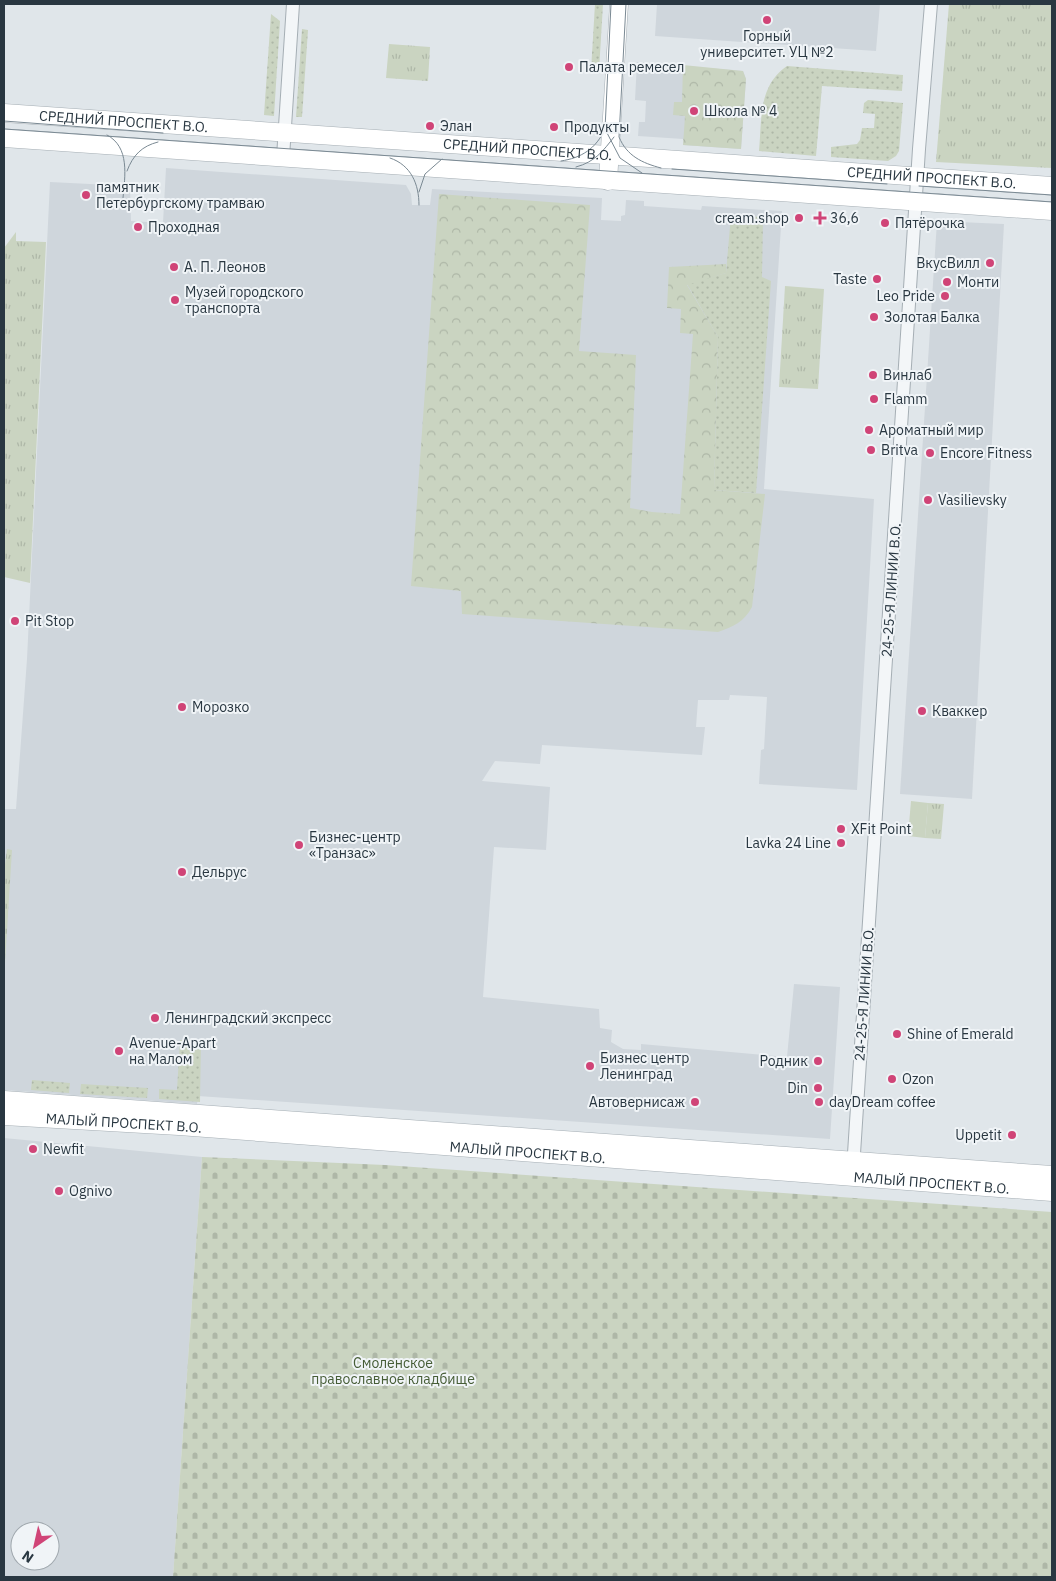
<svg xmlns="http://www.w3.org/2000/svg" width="1056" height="1581" viewBox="0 0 1056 1581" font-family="'IBM Plex Sans',sans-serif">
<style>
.built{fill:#cfd6dc;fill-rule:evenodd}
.grass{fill:url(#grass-dots)}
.forest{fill:url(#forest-crowns)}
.cemetery{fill:url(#cemetery-stones)}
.park{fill:url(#park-tufts)}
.garden{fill:#cad4c1}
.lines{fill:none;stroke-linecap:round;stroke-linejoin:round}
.minor-casing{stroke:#a5aeb4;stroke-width:14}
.secondary-casing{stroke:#a5aeb4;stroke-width:19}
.minor{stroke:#f3f6f8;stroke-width:12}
.secondary{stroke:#fff;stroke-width:18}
.tram{stroke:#7a8993;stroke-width:1}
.poi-dot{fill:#d04477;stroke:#f0f4f7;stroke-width:2}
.labels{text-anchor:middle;stroke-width:4;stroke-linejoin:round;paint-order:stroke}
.poi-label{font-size:14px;fill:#293741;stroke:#f0f4f7;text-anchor:start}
.street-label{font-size:14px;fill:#293741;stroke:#f0f4f7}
.park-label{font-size:14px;fill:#465d36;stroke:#f0f4f7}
</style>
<defs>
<pattern id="grass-dots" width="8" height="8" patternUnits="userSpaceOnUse" patternTransform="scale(1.25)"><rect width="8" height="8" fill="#cad4c1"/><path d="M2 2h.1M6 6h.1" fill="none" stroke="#aeb7a7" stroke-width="1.8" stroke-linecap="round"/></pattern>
<pattern id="forest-crowns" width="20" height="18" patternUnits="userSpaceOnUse" patternTransform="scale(1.25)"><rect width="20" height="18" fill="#cad4c1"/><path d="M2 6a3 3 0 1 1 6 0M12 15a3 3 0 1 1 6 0" fill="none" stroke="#aeb7a7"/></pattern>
<pattern id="cemetery-stones" width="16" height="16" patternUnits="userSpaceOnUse" patternTransform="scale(1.25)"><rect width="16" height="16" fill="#cad4c1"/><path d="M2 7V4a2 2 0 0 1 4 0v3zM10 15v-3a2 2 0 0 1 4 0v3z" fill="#aeb7a7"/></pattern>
<pattern id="park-tufts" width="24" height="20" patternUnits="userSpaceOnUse" patternTransform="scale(1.25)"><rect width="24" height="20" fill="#cad4c1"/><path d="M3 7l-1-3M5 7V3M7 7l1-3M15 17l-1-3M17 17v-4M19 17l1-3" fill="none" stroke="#aeb7a7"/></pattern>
</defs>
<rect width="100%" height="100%" fill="#e0e6ea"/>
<!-- built -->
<g class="built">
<polygon points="657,4 880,4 876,51 655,36"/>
<polygon points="637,62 743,71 746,79 741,149 683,145 683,139 638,136 639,122 645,122 646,101 635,100"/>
<polygon points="166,168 406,185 411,194 412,205 430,205 432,189 602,198 601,220 621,221 621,216 625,215 626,200 644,201 644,206 701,210 702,206 782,211 764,489 874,499 857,790 759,784 761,750 764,749 767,697 730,695 729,700 698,700 696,727 705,727 702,755 542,745 540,764 495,761 482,781 550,787 546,850 494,847 483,997 599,1009 600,1028 612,1030 611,1042 623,1049 641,1050 641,1044 787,1057 794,984 840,987 830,1139 198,1096 197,1104 4,1090 4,809 16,809 27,659 50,182 130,186 131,221 163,223"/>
<polygon points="937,221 1004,224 972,799 900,794"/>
<path d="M4,1138l198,19 -29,420h-169zM20,1531h30v30h-30z"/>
</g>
<!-- grass -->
<g class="grass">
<polygon points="595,4 603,4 599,71 591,71"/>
<polygon points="271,14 280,21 274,116 264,115"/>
<polygon points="302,29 308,30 302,117 296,117"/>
<path d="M787,66l116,9 -1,16 -80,-5 -6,70 -57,-5c3,-32 -1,-65 28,-85z"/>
<polygon points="868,100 903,103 899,151 896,156 888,161 831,157 831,147 857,144 860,140 862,128 874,128 875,114 863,113 864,103"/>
<polygon points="731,215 763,217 762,277 771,281 756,493 714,490 718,337 687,284 726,273"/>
<polygon points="180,1040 201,1042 200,1102 159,1099 159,1089 177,1090"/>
<polygon points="32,1080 70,1083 69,1093 31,1090"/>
<polygon points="81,1084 148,1088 147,1098 80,1094"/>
</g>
<!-- forest -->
<g class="forest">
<polygon points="683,65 743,71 746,79 741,149 683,145 685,116 673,115 674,102 682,102"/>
<path d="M439,194l151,11 -11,146 57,4 -6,153 22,4 28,2 13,-180 -13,-1 1,-24 -14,-1 2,-41 57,-3v9l-39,12 31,52 -4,153 51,4 -13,113c-8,15 -19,20 -34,25l-256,-18 -1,-23 -50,-5z"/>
</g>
<!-- cemetery -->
<polygon class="cemetery" points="202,1157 385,1165 1052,1212 1052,1577 173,1577"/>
<!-- park -->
<g class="park">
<polygon points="949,4 1052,4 1052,168 936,162"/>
<polygon points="389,44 430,47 428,81 386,78"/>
<polygon points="16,232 16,241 46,242 30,583 4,577 4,248"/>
<polygon points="785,286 824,289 818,389 779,387"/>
<polygon points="928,803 944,804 941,839 925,838"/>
<polygon points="7,849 12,850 4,979 4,872"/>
</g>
<!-- garden -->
<polygon class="garden" points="911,801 928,803 925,838 908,836"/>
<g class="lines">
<!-- minor casing -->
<g class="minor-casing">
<g id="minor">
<polyline points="283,157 293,4"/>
<polyline points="853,1169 919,149 931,4"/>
</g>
</g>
<!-- secondary casing -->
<g class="secondary-casing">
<g id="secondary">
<path id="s1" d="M4,113l1048,73"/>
<polyline points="4,138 1052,211"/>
<polyline points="608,181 619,4"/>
<polyline points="4,1100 1052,1175"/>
<path id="s2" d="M4,1116l175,10 873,66"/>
</g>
</g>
<!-- minor -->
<use href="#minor" class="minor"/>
<!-- secondary -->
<use href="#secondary" class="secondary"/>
<!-- tram -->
<g class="tram">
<polyline points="611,4 605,129 620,158 642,173"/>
<path d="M626,4l-7,133c8,19 23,26 42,31"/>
<polyline points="4,121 163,133"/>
<polyline points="4,129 1052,202"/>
<path d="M107,135c23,12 18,41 16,63"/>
<path d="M390,158c21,7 29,26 29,47"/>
<path d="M561,161c20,-3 35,-12 44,-32"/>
<path d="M576,167c19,-5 27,-16 38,-30"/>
<polyline points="672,169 887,184"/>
<path d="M127,171c6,-16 15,-25 31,-29"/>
<polyline points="919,186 1052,195"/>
<polyline points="419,192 425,174 442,159"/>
</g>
</g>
<!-- markers -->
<g class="poi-dot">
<circle cx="767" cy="20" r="5"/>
<circle cx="569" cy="67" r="5"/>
<circle cx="694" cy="111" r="5"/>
<circle cx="430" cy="126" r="5"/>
<circle cx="554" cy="127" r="5"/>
<circle cx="86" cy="195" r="5"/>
<circle cx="799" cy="218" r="5"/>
<path d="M817.5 210.5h5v5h5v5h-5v5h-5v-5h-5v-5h5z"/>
<circle cx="885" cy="223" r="5"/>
<circle cx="138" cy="227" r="5"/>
<circle cx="990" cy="263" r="5"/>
<circle cx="174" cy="267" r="5"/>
<circle cx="877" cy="279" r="5"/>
<circle cx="947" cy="282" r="5"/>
<circle cx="945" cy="296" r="5"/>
<circle cx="175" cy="300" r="5"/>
<circle cx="874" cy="317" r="5"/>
<circle cx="873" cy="375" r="5"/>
<circle cx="874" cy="399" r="5"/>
<circle cx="869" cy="430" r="5"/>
<circle cx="871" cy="450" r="5"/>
<circle cx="930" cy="453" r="5"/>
<circle cx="928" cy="500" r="5"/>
<circle cx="15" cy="621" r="5"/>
<circle cx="182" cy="707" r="5"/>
<circle cx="922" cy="711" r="5"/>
<circle cx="841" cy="829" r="5"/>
<circle cx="841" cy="843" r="5"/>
<circle cx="299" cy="845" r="5"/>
<circle cx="182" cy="872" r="5"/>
<circle cx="155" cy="1018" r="5"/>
<circle cx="897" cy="1034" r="5"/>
<circle cx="119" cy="1051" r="5"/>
<circle cx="818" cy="1061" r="5"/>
<circle cx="590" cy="1066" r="5"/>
<circle cx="892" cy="1079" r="5"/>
<circle cx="818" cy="1088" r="5"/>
<circle cx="695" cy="1102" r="5"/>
<circle cx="819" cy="1102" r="5"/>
<circle cx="1012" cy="1135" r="5"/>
<circle cx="33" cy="1149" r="5"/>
<circle cx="59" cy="1191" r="5"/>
</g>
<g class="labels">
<!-- poi labels -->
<g class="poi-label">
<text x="767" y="41" text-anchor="middle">Горный<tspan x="767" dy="16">университет. УЦ №2</tspan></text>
<text x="579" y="72">Палата ремесел</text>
<text x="704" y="116">Школа № 4</text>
<text x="440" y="131">Элан</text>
<text x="564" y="132">Продукты</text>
<text x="96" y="192">памятник<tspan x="96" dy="16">Петербургскому трамваю</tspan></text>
<text x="789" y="223" text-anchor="end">cream.shop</text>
<text x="830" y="223">36,6</text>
<text x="895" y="228">Пятёрочка</text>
<text x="148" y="232">Проходная</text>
<text x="980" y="268" text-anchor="end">ВкусВилл</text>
<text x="184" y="272">А. П. Леонов</text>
<text x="867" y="284" text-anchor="end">Taste</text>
<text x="957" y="287">Монти</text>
<text x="185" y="297">Музей городского<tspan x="185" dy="16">транспорта</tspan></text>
<text x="935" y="301" text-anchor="end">Leo Pride</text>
<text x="884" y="322">Золотая Балка</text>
<text x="883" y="380">Винлаб</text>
<text x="884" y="404">Flamm</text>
<text x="879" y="435">Ароматный мир</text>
<text x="881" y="455">Britva</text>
<text x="940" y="458">Encore Fitness</text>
<text x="938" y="505">Vasilievsky</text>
<text x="25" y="626">Pit Stop</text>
<text x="192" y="712">Морозко</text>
<text x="932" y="716">Кваккер</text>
<text x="851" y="834">XFit Point</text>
<text x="309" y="842">Бизнес-центр<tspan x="309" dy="16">«Транзас»</tspan></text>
<text x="831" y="848" text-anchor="end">Lavka 24 Line</text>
<text x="192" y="877">Дельрус</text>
<text x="165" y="1023">Ленинградский экспресс</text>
<text x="907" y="1039">Shine of Emerald</text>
<text x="129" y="1048">Аvenue-Apart<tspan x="129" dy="16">на Малом</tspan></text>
<text x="600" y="1063">Бизнес центр<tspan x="600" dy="16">Ленинград</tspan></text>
<text x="808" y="1066" text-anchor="end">Родник</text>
<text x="902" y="1084">Ozon</text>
<text x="808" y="1093" text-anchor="end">Din</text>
<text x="685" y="1107" text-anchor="end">Автовернисаж</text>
<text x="829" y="1107">dayDream coffee</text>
<text x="1002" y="1140" text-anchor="end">Uppetit</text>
<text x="43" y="1154">Newfit</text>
<text x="69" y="1196">Ognivo</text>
</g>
<!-- street labels -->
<g class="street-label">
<text dy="5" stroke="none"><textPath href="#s1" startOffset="120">СРЕДНИЙ ПРОСПЕКТ В.О.</textPath></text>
<text dy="5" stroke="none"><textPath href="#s1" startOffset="525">СРЕДНИЙ ПРОСПЕКТ В.О.</textPath></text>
<text dy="5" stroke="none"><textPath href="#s1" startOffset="930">СРЕДНИЙ ПРОСПЕКТ В.О.</textPath></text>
<text transform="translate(891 590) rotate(-86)" y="5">24-25-Я ЛИНИИ В.О.</text>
<text transform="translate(864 994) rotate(-86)" y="5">24-25-Я ЛИНИИ В.О.</text>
<text dy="5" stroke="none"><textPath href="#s2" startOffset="120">МАЛЫЙ ПРОСПЕКТ В.О.</textPath></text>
<text dy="5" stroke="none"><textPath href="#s2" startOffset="525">МАЛЫЙ ПРОСПЕКТ В.О.</textPath></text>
<text dy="5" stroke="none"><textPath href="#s2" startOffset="930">МАЛЫЙ ПРОСПЕКТ В.О.</textPath></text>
</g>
<!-- park labels -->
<g class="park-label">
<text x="393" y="1368">Смоленское<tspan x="393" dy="16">православное кладбище</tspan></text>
</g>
</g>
<!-- border -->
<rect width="1056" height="1581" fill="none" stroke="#293741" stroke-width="10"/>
<!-- north arrow -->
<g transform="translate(35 1546) rotate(214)"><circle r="24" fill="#f0f4f7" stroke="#a0a8ae"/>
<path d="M0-4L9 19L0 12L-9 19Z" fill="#d04477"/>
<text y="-8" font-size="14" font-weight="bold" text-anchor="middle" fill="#293741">N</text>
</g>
</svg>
